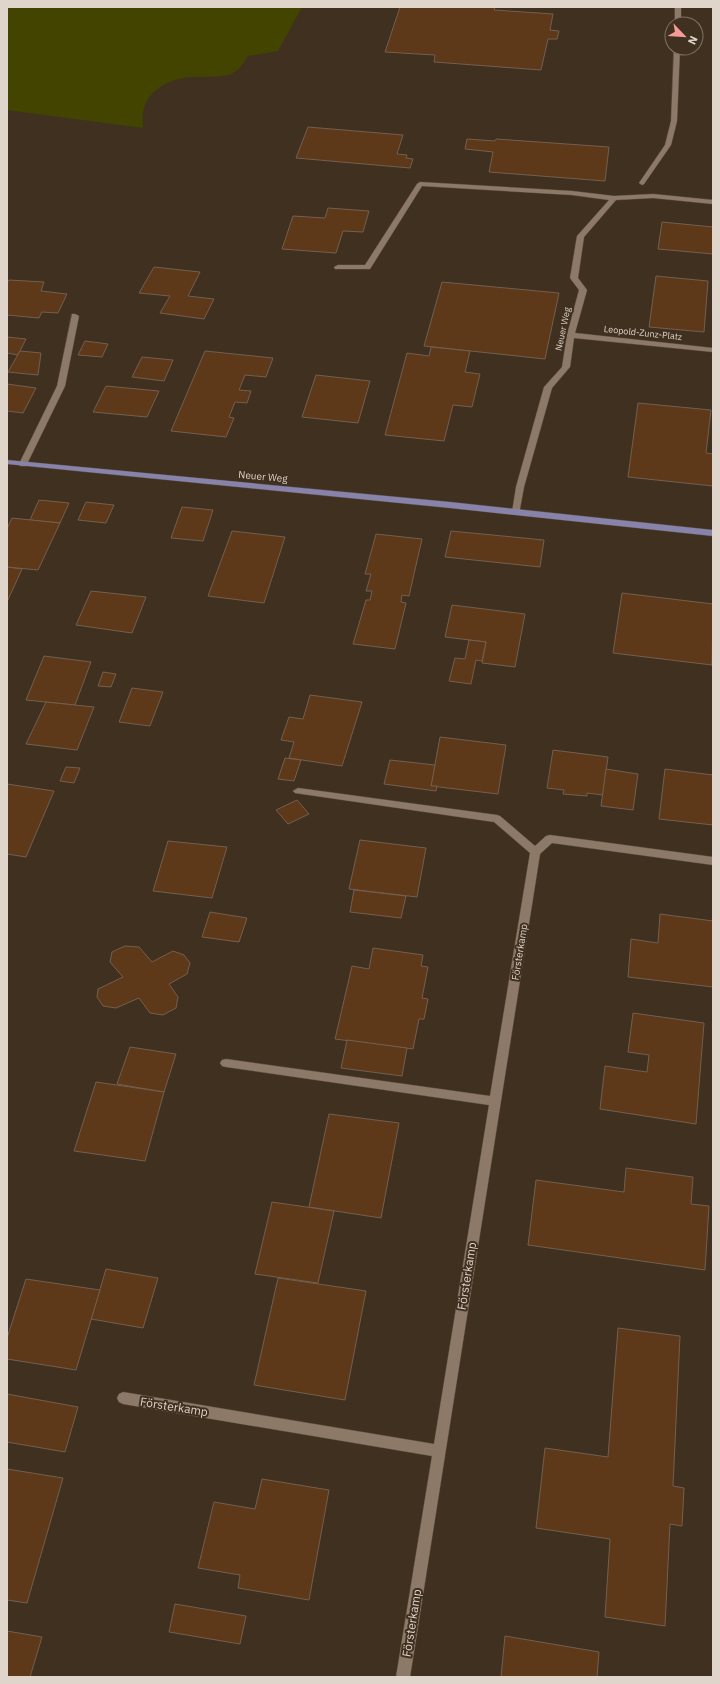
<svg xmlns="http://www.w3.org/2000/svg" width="720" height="1684" viewBox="0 0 720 1684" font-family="'IBM Plex Sans',sans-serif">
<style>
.green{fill:#434400}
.building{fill:#5e3919;stroke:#735f50}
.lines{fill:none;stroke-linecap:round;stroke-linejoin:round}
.minor-casing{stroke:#5a4d3f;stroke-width:1}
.major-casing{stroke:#5a4d3f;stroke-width:1}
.minor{fill:#8c7968;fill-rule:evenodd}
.major{fill:#8783ab;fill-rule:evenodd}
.labels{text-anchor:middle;stroke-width:4;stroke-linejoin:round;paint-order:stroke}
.far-street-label{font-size:9px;fill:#dfd5cb;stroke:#403020}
.street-label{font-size:10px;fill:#dfd5cb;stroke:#403020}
.near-street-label{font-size:12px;fill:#dfd5cb;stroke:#403020}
</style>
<rect width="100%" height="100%" fill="#403020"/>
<!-- green -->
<path class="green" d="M7,7h295l-24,44 -30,5c-4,6 -9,15 -17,18 -12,4 -27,2 -40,3 -20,1 -45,13 -48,36 -1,4 0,10 0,15l-136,-18z"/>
<!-- building -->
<g class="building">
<polygon points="400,7 495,7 494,10 553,14 550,30 559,31 557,39 548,39 541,70 434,62 435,55 385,52"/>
<polygon points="308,127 403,135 397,154 407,155 406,158 413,159 410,168 296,158"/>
<polygon points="467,139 495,141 496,139 609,147 605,181 489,172 493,152 465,149"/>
<polygon points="328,208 369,211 363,232 343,231 336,253 282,249 293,216 325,218"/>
<polygon points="662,222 713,227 713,254 658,249"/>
<polygon points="154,267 200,272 188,296 214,299 204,319 160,313 170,296 139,293"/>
<polygon points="656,276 708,281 704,332 649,327"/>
<polygon points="9,280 44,282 41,291 67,294 58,313 42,312 39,318 7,315 7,283"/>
<polygon points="442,282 559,293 545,359 424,346"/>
<polygon points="7,337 26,339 18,355 7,353"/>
<polygon points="85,341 108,344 102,357 78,355"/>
<polygon points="431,347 470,351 465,372 480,374 472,407 453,405 444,441 385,435 407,353 429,356"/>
<polygon points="20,351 41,353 38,375 8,372"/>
<polygon points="205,351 273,358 266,377 245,375 239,390 251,391 247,403 235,402 229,417 234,418 226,437 171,431"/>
<polygon points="142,357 173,360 164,381 132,377"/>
<polygon points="316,375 370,381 358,423 302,417"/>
<polygon points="7,384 36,388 23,413 7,411"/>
<polygon points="106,386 159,391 147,417 93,412"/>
<polygon points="638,403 711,410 706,453 713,454 713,486 628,477"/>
<polygon points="39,500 69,503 60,523 30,520"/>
<polygon points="86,502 114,505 106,523 78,520"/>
<polygon points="182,507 213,510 203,541 171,538"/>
<polygon points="12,518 60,523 38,570 7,567 7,529"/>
<polygon points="232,531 285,537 264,603 208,596"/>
<polygon points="451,531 544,540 540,567 445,557"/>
<polygon points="376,534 422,539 409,596 402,595 401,602 406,603 395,649 353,644 366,600 370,600 372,591 366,591 371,574 365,574"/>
<polygon points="7,567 22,569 7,602"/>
<polygon points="91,591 146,597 132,633 76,625"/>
<polygon points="622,593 713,604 712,665 613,653"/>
<polygon points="452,605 525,614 515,667 482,663 486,642 445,637"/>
<polygon points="469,640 486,642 482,661 476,660 471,684 449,681 455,658 465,659"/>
<polygon points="44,656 91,662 75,705 26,700"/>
<polygon points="103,672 116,674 111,687 98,686"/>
<polygon points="132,688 163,692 150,726 119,722"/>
<polygon points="310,695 362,702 342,766 289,758 294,742 281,740 289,717 303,719"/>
<polygon points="46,702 94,707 77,750 26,744"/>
<polygon points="440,737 506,745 498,794 431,786"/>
<polygon points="553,750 608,757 603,795 587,793 587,796 563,794 564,790 547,788"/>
<polygon points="285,758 301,760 294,781 278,779"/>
<polygon points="390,760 435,765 431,786 437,786 436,791 384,784"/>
<polygon points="66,767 80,768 74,783 60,781"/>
<polygon points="606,769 638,774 633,810 601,806"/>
<polygon points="665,769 713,775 713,825 659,819"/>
<polygon points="7,784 54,791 26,857 7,854"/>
<polygon points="297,800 309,814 288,824 276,810"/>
<polygon points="360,840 426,848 417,897 349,889"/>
<polygon points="168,841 227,847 212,898 153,891"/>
<polygon points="354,890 406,896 401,918 350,912"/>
<polygon points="210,912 247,918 239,942 202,937"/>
<polygon points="660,914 713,921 713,987 628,977 631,939 658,943"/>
<polygon points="125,946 139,947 152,962 173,951 184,955 190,963 187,974 169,984 178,997 176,1008 163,1015 150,1013 139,998 116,1008 103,1006 97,997 98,989 123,977 110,962 112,952"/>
<polygon points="373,948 423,955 421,966 428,967 422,998 428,999 424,1019 419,1019 413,1049 335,1039 352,966 369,969"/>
<polygon points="633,1013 704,1023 696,1124 600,1109 605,1066 647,1072 649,1055 628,1052"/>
<polygon points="347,1040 407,1048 402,1076 341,1068"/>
<polygon points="130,1047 176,1054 164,1092 117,1084"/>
<polygon points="96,1082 164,1092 145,1161 74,1151"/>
<polygon points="329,1114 399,1123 381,1218 309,1207"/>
<polygon points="626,1168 693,1177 691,1204 709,1206 705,1270 528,1245 536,1180 624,1192"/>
<polygon points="272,1202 334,1211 318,1283 255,1274"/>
<polygon points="106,1269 158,1278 143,1328 91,1319"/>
<polygon points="278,1278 366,1291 345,1400 254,1385"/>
<polygon points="26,1279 100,1290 76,1370 7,1359 7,1338"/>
<polygon points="618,1328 680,1336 673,1486 684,1488 682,1526 670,1524 665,1626 605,1617 610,1539 536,1528 545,1448 608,1457"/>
<polygon points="7,1394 78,1407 65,1452 7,1442"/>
<polygon points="7,1469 63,1478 27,1603 7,1600"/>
<polygon points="262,1479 329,1490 309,1600 238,1588 240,1575 198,1568 214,1502 255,1509"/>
<polygon points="175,1604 246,1616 240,1644 169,1632"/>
<polygon points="7,1631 42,1637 30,1677 7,1677"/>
<polygon points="505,1636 599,1652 597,1677 501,1677"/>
</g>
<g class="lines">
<!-- minor casing -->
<g class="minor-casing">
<g id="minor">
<rect x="675" y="7" width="6" height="17"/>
<polygon points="674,48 680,48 677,121 671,145 644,184 642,185 639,183 665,145 671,121"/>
<polygon points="420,182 572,191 614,196 653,194 713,200 713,204 653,198 616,200 584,237 578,278 587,290 575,333 713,348 713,352 574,338 570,367 552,388 524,487 519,514 513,514 512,512 516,487 544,387 562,367 567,335 579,290 570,278 577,236 609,200 572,195 422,186 370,269 335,269 334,267 338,265 365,265 417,184"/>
<polygon points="72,314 75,314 79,316 65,386 27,464 26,466 20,466 19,464 57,386"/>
<polygon points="298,788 497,815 500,816 535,846 546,836 550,835 713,857 713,865 552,843 540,854 410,1677 396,1677 432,1456 123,1404 119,1402 117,1398 119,1394 123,1392 434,1444 489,1105 226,1067 222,1066 220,1063 222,1060 226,1059 490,1096 530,853 494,822 295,793 293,791"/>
</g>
</g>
<!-- major casing -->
<g class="major-casing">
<polygon id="major" points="7,460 450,502 713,530 713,536 450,508 7,464"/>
</g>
<!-- minor -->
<use href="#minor" class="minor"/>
<!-- major -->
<use href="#major" class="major"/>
</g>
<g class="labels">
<!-- far-street labels -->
<g class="far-street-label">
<text transform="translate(563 329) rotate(-78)" y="3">Neuer Weg</text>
<text transform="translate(643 333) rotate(6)" y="3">Leopold-Zunz-Platz</text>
</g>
<!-- street labels -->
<g class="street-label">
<text transform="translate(263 476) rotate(5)" y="4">Neuer Weg</text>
<text transform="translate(519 952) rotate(-81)" y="4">Försterkamp</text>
</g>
<!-- near-street labels -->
<g class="near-street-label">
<text transform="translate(467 1276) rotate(-81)" y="4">Försterkamp</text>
<text transform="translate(174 1407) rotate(9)" y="4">Försterkamp</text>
<text transform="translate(412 1623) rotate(-81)" y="4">Försterkamp</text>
</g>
</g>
<!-- border -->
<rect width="720" height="1684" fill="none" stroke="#dfd5cb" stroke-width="16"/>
<!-- north arrow -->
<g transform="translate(684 36) rotate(115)"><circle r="19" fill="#403020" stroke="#807264"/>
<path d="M0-3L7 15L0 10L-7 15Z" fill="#f59b97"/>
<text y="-6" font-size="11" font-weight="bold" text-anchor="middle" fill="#dfd5cb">N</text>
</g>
</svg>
